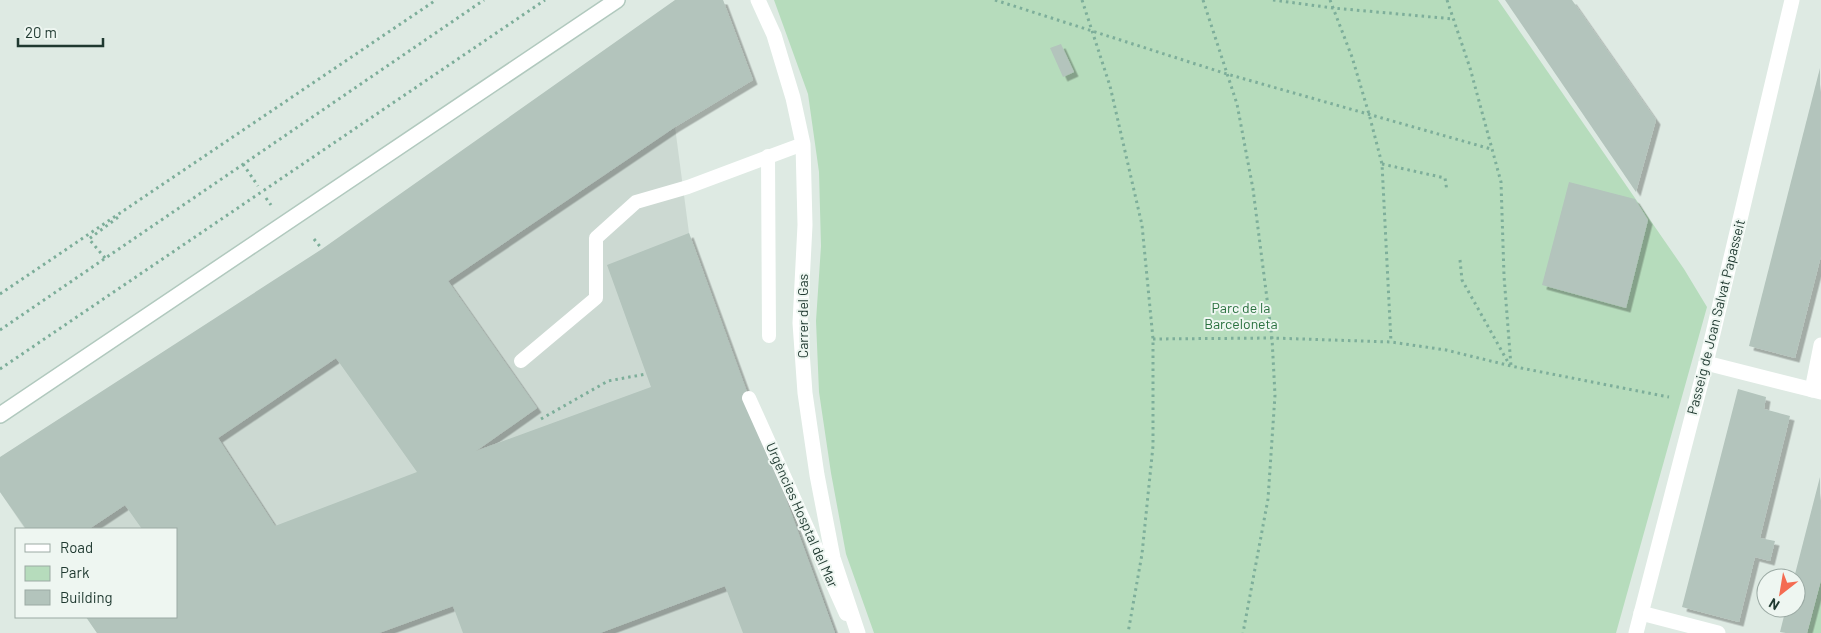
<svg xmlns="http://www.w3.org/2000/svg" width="1821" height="633" viewBox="0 0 1821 633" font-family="Barlow,sans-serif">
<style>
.built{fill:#ccd9d2}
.green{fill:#b6dcbc}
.building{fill:#b3c4bc;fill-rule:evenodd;filter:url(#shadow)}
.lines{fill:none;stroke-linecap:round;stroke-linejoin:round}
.secondary-casing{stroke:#b1c9be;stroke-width:18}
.path{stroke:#7dae9a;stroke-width:3;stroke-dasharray:2.5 4;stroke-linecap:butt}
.lane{stroke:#fff;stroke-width:14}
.street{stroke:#fff;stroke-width:15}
.secondary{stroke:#fff;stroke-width:15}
.labels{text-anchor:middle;stroke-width:4;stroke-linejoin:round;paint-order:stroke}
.park-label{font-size:14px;fill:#29703e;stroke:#eef6f1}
.street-label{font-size:14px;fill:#1f3930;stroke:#eef6f1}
</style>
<defs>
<filter id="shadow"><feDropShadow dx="4.5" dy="4.5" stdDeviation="0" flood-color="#0004"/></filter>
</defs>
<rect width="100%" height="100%" fill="#deeae3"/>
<!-- built -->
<polygon class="built" points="723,0 753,80 675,127 689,233 836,633 97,633 86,617 176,617 176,529 25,529 0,492 0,486"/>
<!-- green -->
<g class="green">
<polygon points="774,0 1498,0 1684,269 1707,307 1616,633 874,633 846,554 831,473 819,392 816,321 821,246 819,172 808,94"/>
<polygon points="1821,580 1821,633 1807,633"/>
</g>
<!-- building -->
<g class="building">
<path d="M675,0h48l30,80 -78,47 -227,154 89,127 -61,43 175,-64 -44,-122 82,-32 146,400h-92l-18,-47 -125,47h-137l-10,-27 -74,27h-282l-11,-16h90v-88h-34l-17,-24 -36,24h-63l-26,-37v-35l322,-208zM336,358l81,114 -142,54 -57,-88z"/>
<polygon points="1505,0 1572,0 1656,120 1636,192"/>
<polygon points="1061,44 1074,72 1063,77 1050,48"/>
<polygon points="1820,68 1821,256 1795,358 1749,346"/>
<polygon points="1569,182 1635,199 1648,220 1626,308 1542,285"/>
<polygon points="1738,389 1766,397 1764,409 1790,416 1760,538 1775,541 1770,561 1755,557 1739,622 1682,607"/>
<polygon points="1820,477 1821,580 1807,633 1786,633 1780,632 1786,608 1796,608 1796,578 1794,578"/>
</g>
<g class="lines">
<!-- secondary casing -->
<g class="secondary-casing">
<polyline id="secondary" points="0,415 617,0"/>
</g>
<!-- path -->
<g class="path">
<polyline points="995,0 1227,74 1491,149"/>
<polyline points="1082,0 1110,86 1142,225 1153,339 1153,446 1142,554 1128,633"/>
<polyline points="1203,0 1237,104 1253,189 1272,338 1275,395 1268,499 1243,633"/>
<polyline points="1273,0 1333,8 1454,19"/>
<polyline points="1330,0 1352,57 1369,114 1382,164 1391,342"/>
<polyline points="1447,0 1470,68 1501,182 1504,276 1511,366"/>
<polyline points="243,164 258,186"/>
<polyline points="1382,164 1445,178 1447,191"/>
<polyline points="266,198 271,205"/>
<polyline points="314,239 322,249"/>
<polyline points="105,258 89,239 121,215"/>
<polyline points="1460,260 1462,280 1509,364"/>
<polyline points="0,294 436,0"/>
<polyline points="0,330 484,0"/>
<polyline points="1153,339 1272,338 1391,342 1446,350 1511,366 1669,397"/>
<polyline points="0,369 545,0"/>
<polyline points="541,419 608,381 646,374"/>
</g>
<!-- lane -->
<g class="lane">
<polyline points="768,156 769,336"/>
<polyline points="521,361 596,298 596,238 636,202 688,187 803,144"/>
<polyline points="749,398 846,614"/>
</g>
<!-- street -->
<g class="street">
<polyline points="758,0 774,35 793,98 803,144 805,225 800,323 805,393 817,475 833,558 858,633"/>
<polyline points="1706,363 1821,392"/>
<polyline points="1812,390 1821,345"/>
<polyline points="1641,613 1718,633"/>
<polyline points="1636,633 1706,363 1792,0"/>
</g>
<!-- secondary -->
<use href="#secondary" class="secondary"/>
</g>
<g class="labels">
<!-- park labels -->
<g class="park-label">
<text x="1241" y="313">Parc de la<tspan x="1241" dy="16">Barceloneta</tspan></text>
</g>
<!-- street labels -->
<g class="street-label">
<text transform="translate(803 316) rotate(-90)" y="5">Carrer del Gas</text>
<text transform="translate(1716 317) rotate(-76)" y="5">Passeig de Joan Salvat Papasseit</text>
<text transform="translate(802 515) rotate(66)" y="5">Urgències Hosptal del Mar</text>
</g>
</g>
<!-- legend -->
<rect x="15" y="528" width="162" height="90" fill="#eef6f1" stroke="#9baaa4"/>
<rect x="25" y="544" width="25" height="8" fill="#ffffff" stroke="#9baaa4"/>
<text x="60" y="553" font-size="15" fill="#1f3930">Road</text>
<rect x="25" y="566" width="25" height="15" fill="#b6dcbc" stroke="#9baaa4"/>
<text x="60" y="578" font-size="15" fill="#1f3930">Park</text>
<rect x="25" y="590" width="25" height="15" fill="#b3c4bc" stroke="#9baaa4"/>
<text x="60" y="603" font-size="15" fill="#1f3930">Building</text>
<!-- north arrow -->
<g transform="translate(1781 593) rotate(211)"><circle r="24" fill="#eef6f1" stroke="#9baaa4"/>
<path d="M0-4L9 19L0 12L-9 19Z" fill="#f46b51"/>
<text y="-8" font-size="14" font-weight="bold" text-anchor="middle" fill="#1f3930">N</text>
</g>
<!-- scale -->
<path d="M18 38v8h85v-8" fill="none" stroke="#1f3930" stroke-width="2.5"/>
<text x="25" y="38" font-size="15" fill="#1f3930" stroke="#eef6f1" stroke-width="4" paint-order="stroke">20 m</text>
</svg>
